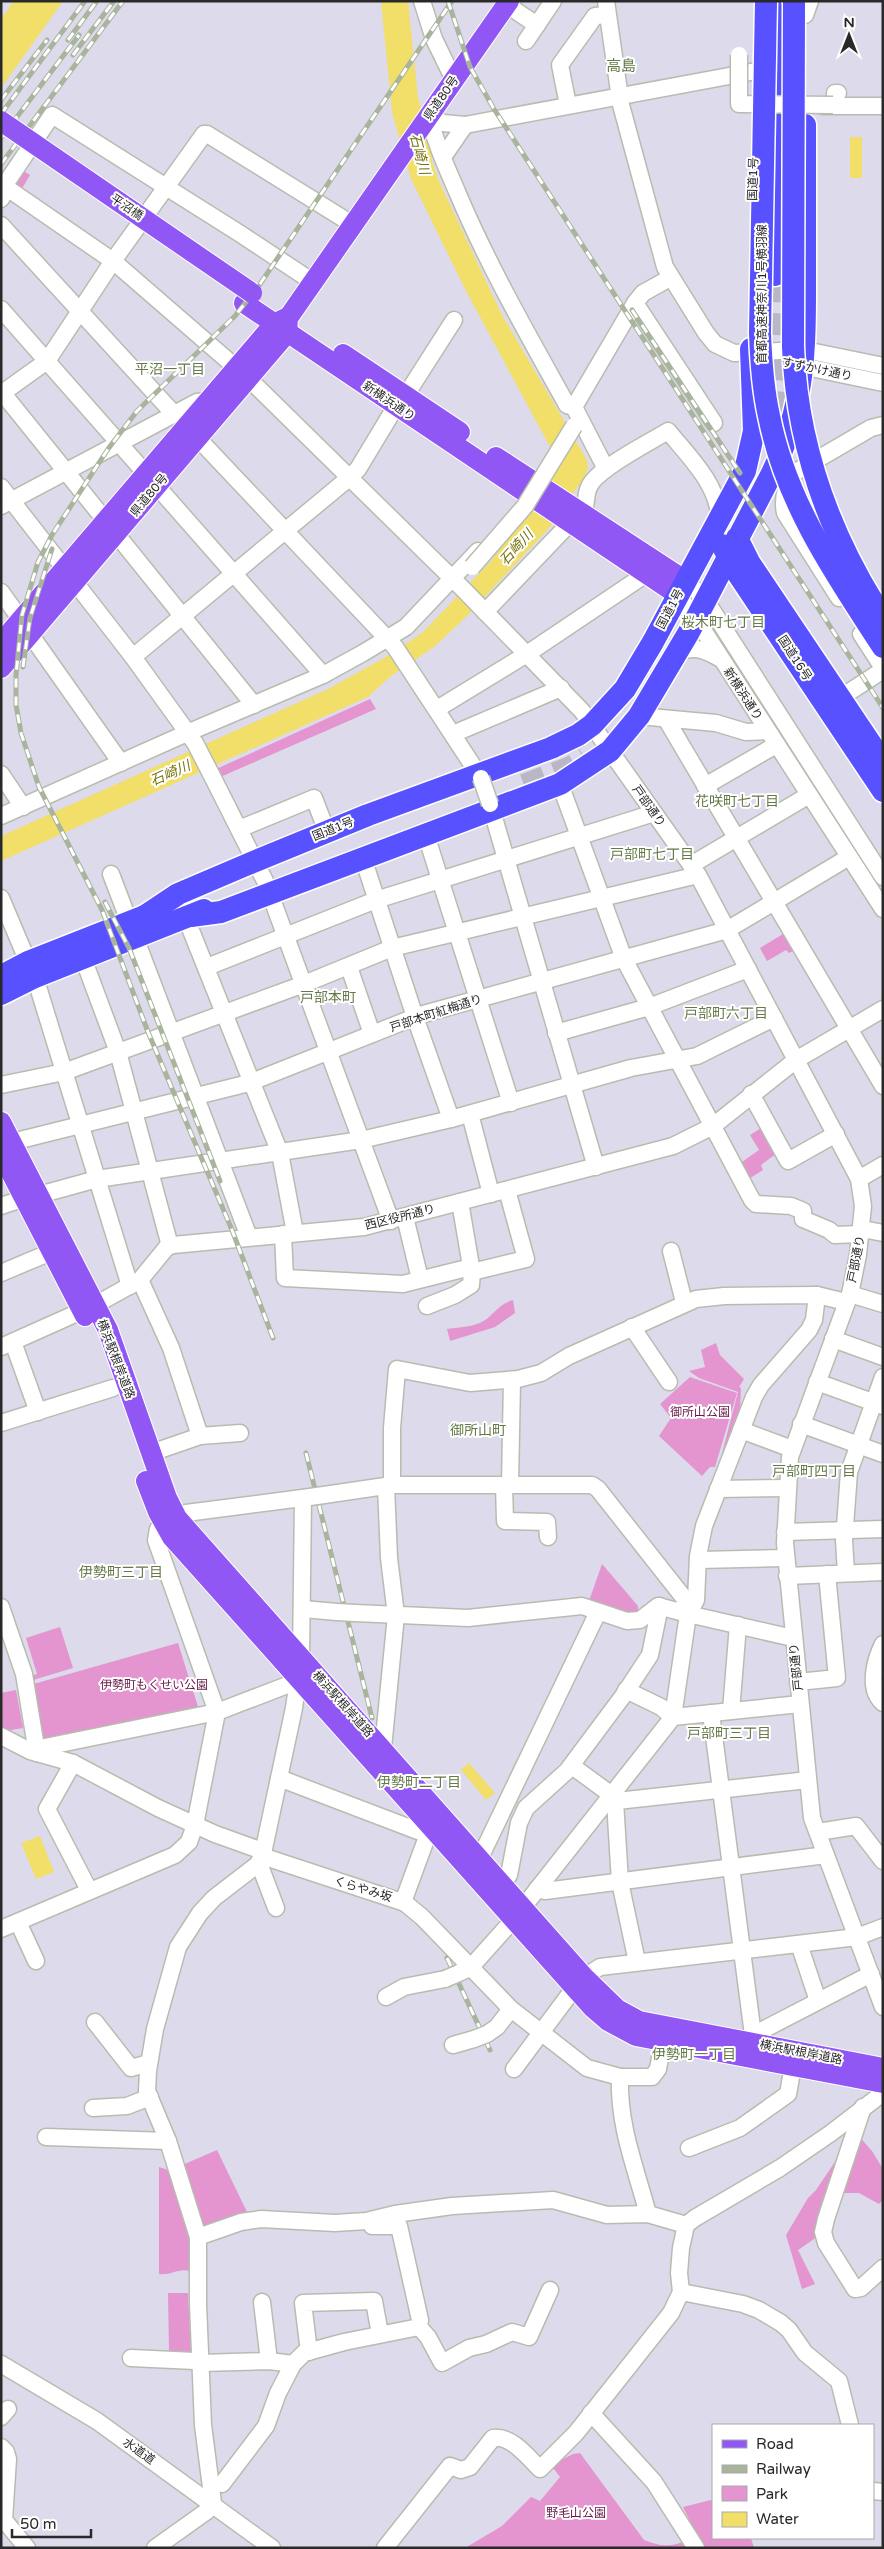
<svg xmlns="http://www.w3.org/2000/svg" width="884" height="2549" viewBox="0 0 884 2549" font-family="'Varela Round','Noto Sans JP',sans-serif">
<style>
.green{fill:#e494cf}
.water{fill:#f1df69}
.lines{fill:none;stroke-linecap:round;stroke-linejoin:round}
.highway-tunnel{stroke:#b9b7c5;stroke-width:22;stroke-dasharray:22 11;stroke-linecap:butt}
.minor-casing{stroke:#b7bdae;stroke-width:19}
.major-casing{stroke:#fff;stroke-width:22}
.highway-casing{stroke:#fff;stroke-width:25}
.minor{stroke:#fff;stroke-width:16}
.major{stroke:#9157f4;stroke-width:20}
.highway{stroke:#5851ff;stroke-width:22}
.rail-casing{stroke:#a9b49d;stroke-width:5}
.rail{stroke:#fff;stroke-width:3;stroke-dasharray:9;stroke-linecap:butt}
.minor-bridge-casing{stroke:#b7bdae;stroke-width:19;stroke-linecap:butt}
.major-bridge-casing{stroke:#fff;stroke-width:22;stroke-linecap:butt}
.highway-bridge-casing{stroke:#fff;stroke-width:25;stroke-linecap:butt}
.minor-bridge{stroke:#fff;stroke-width:16}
.major-bridge{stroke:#9157f4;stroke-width:20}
.highway-bridge{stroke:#5851ff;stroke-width:22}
.labels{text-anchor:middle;stroke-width:4;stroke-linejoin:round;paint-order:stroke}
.street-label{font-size:12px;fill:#292929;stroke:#fff}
.park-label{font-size:12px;fill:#671847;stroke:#fff}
.water-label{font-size:14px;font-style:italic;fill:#78730c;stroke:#fff}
.neighbourhood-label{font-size:14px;fill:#657a48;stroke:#fff}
.quarter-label{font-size:15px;fill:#657a48;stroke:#fff}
</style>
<rect width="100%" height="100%" fill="#dddaec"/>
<!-- green -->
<g class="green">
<polygon points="19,168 30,175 20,192 9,185"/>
<polygon points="370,699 376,709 218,778 214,770"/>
<polygon points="783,934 793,951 789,953 786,950 767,961 760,948"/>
<polygon points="763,1127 777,1153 761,1165 763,1170 744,1182 736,1166 759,1150 750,1135"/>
<path d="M513,1300l2,13 -20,14 -45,14 -3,-12c14,-2 30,-2 41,-11 9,-8 14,-15 25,-18z"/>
<polygon points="716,1343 720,1355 744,1379 739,1387 741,1388 740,1413 713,1488 738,1392 699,1378 689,1371 705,1367 701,1350"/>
<polygon points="690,1377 737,1393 715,1467 710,1467 702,1476 659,1436 671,1418 660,1404"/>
<polygon points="602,1564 638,1606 638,1612 624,1615 589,1601"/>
<polygon points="60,1627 73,1668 33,1680 31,1676 37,1674 26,1638"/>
<polygon points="178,1643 199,1710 40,1741 30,1685"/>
<polygon points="16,1690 23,1728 5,1731 1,1727 1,1693"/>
<polygon points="851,2127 872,2151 883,2169 883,2200 879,2204 859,2193 840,2193 817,2237 798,2250 815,2284 802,2289 786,2235 808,2198 816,2190 845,2147 844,2135"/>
<polygon points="217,2150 247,2212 204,2227 180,2166"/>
<path d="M159,2167l9,3 23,71 -1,30c-13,-3 -19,5 -31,3z"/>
<polygon points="168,2293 188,2293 191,2352 169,2352"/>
<path d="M580,2453l64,87c23,9 31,6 53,-4l-14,-29 28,-7 2,3v35h38l3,10h-289l37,-22 29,-29 9,4 20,-24 -9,-12 22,-11z"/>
</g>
<!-- water -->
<g class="water">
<polygon points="14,1 63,1 1,88 1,19"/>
<polygon points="381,1 408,1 418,98 435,155 431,158 439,181 501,313 587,460 588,468 585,476 551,526 465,618 434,647 391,676 368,697 1,861 1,836 328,689 391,654 423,632 491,561 528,514 557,460 466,291 411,179 392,112"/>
<rect x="850" y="137" width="12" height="41"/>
<polygon points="469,1763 495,1793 486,1800 461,1770"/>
<polygon points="40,1836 54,1872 36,1879 21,1843"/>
</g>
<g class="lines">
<!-- highway-tunnel -->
<g class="highway-tunnel">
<polyline points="772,368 775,275"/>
<polyline points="775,446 778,437 786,346"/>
<polyline points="524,785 571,767 585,758"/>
</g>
<!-- minor casing -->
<g class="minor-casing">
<g id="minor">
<polyline points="422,1 434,39 454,80"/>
<polyline points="606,1 621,105 665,267 706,333 715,344 734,353 805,350 883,366"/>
<polyline points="507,5 537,25"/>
<polyline points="805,15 810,1"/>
<polyline points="526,41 553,1"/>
<polyline points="833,103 835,103 835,93 838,93"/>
<polyline points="568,105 560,65 595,16 607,15"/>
<polyline points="823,106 883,106"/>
<polyline points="429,115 443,123 465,125 756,71"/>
<path d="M429,115c6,28 18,53 29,79 31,73 70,141 109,211l7,2"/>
<polyline points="443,157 465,125"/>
<polyline points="7,188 113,261 248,378 462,588 582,711 698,875 859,1179 863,1206 858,1255 850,1294 790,1457 785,1543 812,1818 883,2007"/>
<polyline points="1,199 7,188 4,186 52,115 239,233 313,282"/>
<polyline points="1,225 174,414"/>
<polyline points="635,303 714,423"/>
<polyline points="1,309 323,675"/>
<polyline points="792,364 883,383"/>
<polyline points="1,391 254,705"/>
<polyline points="1,394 47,361 113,261 204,134 207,134 352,224"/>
<polyline points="406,395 454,320"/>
<polyline points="190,430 395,647 481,778"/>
<polyline points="606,469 574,407 635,303 643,293 670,278"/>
<polyline points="1,487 133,657 195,743 211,774 266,883 391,1221"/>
<polyline points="1,506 197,402 208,401"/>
<path d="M583,513c4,-8 2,-18 6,-26 7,-18 61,-45 79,-56 22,27 49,52 52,88"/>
<polyline points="686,581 705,599 883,877"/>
<polyline points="1,592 21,620"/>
<polyline points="678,595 696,619 883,909"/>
<path d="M839,598l-54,-85c-3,-15 0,-27 9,-40l77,-45 12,-3"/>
<polyline points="485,612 570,523"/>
<polyline points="30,634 121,763"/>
<polyline points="861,634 883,668"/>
<path d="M675,654c17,-9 29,-5 44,4"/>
<polyline points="133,657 349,478 358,469 396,406"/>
<polyline points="840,698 883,670"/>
<polyline points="437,709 527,654 646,574"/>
<polyline points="639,716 716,723 746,732 767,731"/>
<polyline points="666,719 883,1086"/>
<polyline points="453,734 561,688"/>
<polyline points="1,774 23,807"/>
<polyline points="560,784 624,959 752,1200 756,1204 791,1206 803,1211 803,1219 829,1230 835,1235 861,1234"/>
<polyline points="705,786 776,745"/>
<polyline points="490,804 596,1167"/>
<polyline points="1,816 187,733 323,675 363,653 406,627 478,551"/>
<polyline points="239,829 314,798 327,832"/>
<polyline points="426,835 511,1103"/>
<polyline points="363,858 415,1017 451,1119"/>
<polyline points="691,865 809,795"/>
<polyline points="111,874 249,1237"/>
<polyline points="1,898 28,962"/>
<polyline points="186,918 280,1153 295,1233"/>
<polyline points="83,958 118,1052 170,1246"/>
<polyline points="207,967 376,900 654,813"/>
<polyline points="349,967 372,1034"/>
<polyline points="35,977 130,1286"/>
<polyline points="556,1033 649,1007 748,969"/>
<polyline points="1,1085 64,1072 304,984 392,948 698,875"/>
<polyline points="751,1094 788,1161 836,1134"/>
<polyline points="470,1114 491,1194"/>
<polyline points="12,1142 249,1083 420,1015 727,930 849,857"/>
<polyline points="859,1179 883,1165"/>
<polyline points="39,1195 97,1179 361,1140 451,1119 631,1068 697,1056 774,1018"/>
<polyline points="1,1206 25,1198"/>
<polyline points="405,1217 420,1279"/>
<polyline points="862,1229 883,1233"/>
<polyline points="283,1234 285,1278 403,1284 471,1267"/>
<polyline points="671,1251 684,1302"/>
<polyline points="472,1272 526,1259 507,1190"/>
<polyline points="1,1273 51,1252"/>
<polyline points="140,1280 171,1348 200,1436 240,1433"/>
<polyline points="850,1294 883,1304"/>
<polyline points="427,1306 455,1295 471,1285 472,1272 460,1202"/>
<polyline points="632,1327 669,1382"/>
<polyline points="833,1339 883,1357"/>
<polyline points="13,1342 38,1412"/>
<polyline points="1,1347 95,1305 140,1280 167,1247 173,1245 364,1227 673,1146 713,1126 796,1060 883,1009"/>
<polyline points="817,1382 883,1406"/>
<polyline points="1,1423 113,1388"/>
<polyline points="801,1424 883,1454"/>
<polyline points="741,1430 792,1449"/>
<polyline points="151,1453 200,1436"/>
<polyline points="392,1485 392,1428 397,1369 470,1383 518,1379 541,1373 569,1356 696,1299 724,1296 817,1295 846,1302"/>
<polyline points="504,1485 505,1521 547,1522 548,1537"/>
<polyline points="510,1485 512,1380"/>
<polyline points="718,1489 788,1488"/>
<polyline points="324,1495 392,1485 592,1485 598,1489 684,1598 688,1614"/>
<polyline points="785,1532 883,1529"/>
<polyline points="699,1560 785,1558"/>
<polyline points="846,1573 844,1540 849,1472 883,1377"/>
<polyline points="787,1576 883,1572"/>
<polyline points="1,1607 24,1674 37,1753 45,1747 217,1712 290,1684 298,1678"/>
<polyline points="303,1609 337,1612"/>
<polyline points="355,1613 468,1618 582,1606 627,1621 640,1620 658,1606 688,1614"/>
<polyline points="688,1614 696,1600 698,1556 704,1526 754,1397 761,1385 809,1330 814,1320 817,1295"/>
<path d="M883,1644c-8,16 -16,45 0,59"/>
<polyline points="798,1682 837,1678 827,1574"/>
<polyline points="626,1690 661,1707 673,1717 688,1614 793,1638"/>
<polyline points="731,1711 738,1625"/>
<polyline points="711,1713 753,2035 752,2055"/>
<polyline points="1,1736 30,1751 73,1763 158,1808 215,1834 257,1849 268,1858 405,1903 422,1917 511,2009 587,2068 620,2077 652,2077 658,2069 663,2042"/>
<polyline points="383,1748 396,1615 389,1558 386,1486"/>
<polyline points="73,1763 47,1809 89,1890"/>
<polyline points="572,1766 613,1796"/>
<polyline points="279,1778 418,1831 431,1826 438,1819"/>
<polyline points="615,1801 620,1882 637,1962"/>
<polyline points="608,1802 808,1780"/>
<polyline points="818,1832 856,1826 883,1861"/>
<polyline points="479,1860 598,1612"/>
<polyline points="259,1863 276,1908"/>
<polyline points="502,1885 509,1875 519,1823 526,1808 567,1771 623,1696 650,1655 660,1606"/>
<polyline points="537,1889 545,1891 826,1855"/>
<polyline points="403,1902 431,1826"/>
<polyline points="18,1922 36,1961"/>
<polyline points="1,1929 175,1855 189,1842 195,1825 217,1712 156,1540 158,1529 186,1513 310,1497"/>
<polyline points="799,1944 818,2001"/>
<polyline points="461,1972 471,1967 513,1920 673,1717 800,1704"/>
<polyline points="386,1997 404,1987 445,1979"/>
<polyline points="95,2022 131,2068 149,2063"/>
<polyline points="487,2034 497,2027 511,2009"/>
<polyline points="753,2035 871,1974"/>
<polyline points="453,2045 474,2039"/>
<polyline points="514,2069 575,1987 584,1977 600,1967 857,1937 883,1927"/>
<path d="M620,2077c-2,48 16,92 28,137"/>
<polyline points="863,2107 826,2219 823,2232 826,2243 855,2289 861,2288 883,2268"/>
<polyline points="93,2108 127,2106 150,2097"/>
<polyline points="46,2137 168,2141"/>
<polyline points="689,2148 740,2128 788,2094 793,2066"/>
<polyline points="198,2237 241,2222 261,2219 335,2223 366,2221 395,2214 452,2206 553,2200 607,2215 648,2214 686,2225"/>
<polyline points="681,2292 743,2304 759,2310 781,2323 789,2330 805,2353 839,2381 850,2425"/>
<polyline points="262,2302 269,2361"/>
<polyline points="419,2327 428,2337 442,2363 469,2348 486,2344 512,2332 529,2337 550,2290"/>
<polyline points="309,2352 303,2303 374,2301 380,2334"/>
<polyline points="131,2358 195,2361 200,2363 269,2361 293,2364"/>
<polyline points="1,2364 97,2421 272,2548"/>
<polyline points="591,2413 654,2482 696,2548"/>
<polyline points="1,2417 8,2409"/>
<polyline points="1,2447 6,2452 8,2459 4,2520 27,2548"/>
<polyline points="222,2484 266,2426 278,2393 293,2364 304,2353 344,2342 419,2327 420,2320 399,2226 372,2226"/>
<polyline points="873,2491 883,2492"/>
<polyline points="155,2548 207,2511 213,2503 203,2425 198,2304 198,2237 168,2141 147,2091 148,2071 155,2029 178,1947 200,1913 214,1898 258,1864 263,1853 294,1708 301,1658 303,1498"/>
<path d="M385,2548l65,-82 11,4 9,-3 23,-29c18,-3 35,19 47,31l36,-36 95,-120 10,-21 -2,-19 2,-25 5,-23 9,-7 85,-50 51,-35 52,-40"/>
</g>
</g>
<!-- major casing -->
<g class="major-casing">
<g id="major">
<polyline points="244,303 678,595"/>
<polyline points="343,354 460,432"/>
<polyline points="496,457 686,581"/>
<polyline points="1,643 274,324 286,318"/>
<polyline points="1,668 287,333 288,318 509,1"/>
<polyline points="1,1122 108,1330 167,1498 177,1518 584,1977 617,2009 639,2021 883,2068"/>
<polyline points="1,1153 85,1316"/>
<polyline points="146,1481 158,1512 172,1537 593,2008 608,2021 636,2036 883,2083"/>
</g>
</g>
<!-- highway casing -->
<g class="highway-casing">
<g id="highway">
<polyline points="772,9 777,48 775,275"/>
<polyline points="737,538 749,562 883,762"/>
<polyline points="722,545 738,574 883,791"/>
<polyline points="145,916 178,894 246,865 368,815 551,748 578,735 592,725 625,689 653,642 745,471 754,431 751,349"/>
<path d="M191,916l30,-4 339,-128 50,-33 29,-35 50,-84 82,-157c36,-72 34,-131 34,-209 0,-47 0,-94 0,-141"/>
<polyline points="1,976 28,962 150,914"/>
<polyline points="1,994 35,977 204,910"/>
</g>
</g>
<!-- minor -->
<use href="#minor" class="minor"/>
<!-- major -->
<use href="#major" class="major"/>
<!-- highway -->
<use href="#highway" class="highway"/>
<!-- rail casing -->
<g class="rail-casing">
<g id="rail">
<polyline points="448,1 470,67 494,109 883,708"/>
<polyline points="68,40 97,1"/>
<polyline points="73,55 114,1"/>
<polyline points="1,100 47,40"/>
<polyline points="1,114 85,1"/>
<polyline points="1,138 79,35"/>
<polyline points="1,164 123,1"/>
<polyline points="632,310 740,473"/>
<polyline points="23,667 30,618 52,549"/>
<polyline points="105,902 129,948 220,1181"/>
<polyline points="273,1338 232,1230 148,1032 102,910 39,787 21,733 16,705 16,675 22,615 38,562 52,535 108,449 137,411 235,316 260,284 452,1"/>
<polyline points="306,1453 372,1718"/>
<polyline points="447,1958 490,2050"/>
</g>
</g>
<!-- rail -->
<use href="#rail" class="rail"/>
<!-- minor-bridge casing -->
<g class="minor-bridge-casing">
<g id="minor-bridge">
<polyline points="739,55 739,104 833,105"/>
<polyline points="472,567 525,506 574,426"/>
<polyline points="481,778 490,804"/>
<polyline points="310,1497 324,1495"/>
<polyline points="337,1612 355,1613"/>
<polyline points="445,1979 459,1973"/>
<polyline points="474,2039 487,2034"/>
</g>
</g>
<!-- major-bridge casing -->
<g class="major-bridge-casing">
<polyline id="major-bridge" points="1,121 252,293"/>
</g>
<!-- highway-bridge casing -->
<g class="highway-bridge-casing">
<g id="highway-bridge">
<path d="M766,1l-6,332c1,28 3,56 9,83 17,87 67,159 114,231"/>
<path d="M794,1l-1,346c4,99 36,188 90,271"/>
</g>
</g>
<!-- minor-bridge -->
<use href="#minor-bridge" class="minor-bridge"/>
<!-- major-bridge -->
<use href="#major-bridge" class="major-bridge"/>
<!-- highway-bridge -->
<use href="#highway-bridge" class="highway-bridge"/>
</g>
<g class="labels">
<!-- street labels -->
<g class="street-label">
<text transform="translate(441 98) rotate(-55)" y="4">県道80号</text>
<text transform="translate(753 179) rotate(-88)" y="4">国道1号</text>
<text transform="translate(127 207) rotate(34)" y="4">平沼橋</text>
<text transform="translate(762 294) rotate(-90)" y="4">首都高速神奈川1号横羽線</text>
<text transform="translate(817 369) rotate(12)" y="4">すずかけ通り</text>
<text transform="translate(389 401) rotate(34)" y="4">新横浜通り</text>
<text transform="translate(149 495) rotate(-50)" y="4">県道80号</text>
<text transform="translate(670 609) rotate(-62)" y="4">国道1号</text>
<text transform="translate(795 658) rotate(57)" y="4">国道16号</text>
<text transform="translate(743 694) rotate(57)" y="4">新横浜通り</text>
<text transform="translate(649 806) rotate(55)" y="4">戸部通り</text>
<text transform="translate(333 829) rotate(-22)" y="4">国道1号</text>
<text transform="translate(436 1013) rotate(-18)" y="4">戸部本町紅梅通り</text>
<text transform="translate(400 1217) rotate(-14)" y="4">西区役所通り</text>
<text transform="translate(856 1259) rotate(-79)" y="4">戸部通り</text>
<text transform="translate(116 1359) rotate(69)" y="4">横浜駅根岸道路</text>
<text transform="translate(796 1667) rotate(-96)" y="4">戸部通り</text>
<text transform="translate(343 1704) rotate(48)" y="4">横浜駅根岸道路</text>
<text transform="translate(363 1889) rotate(17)" y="4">くらやみ坂</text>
<text transform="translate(801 2052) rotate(11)" y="4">横浜駅根岸道路</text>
<text transform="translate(139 2451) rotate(35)" y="4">水道道</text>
</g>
<!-- park labels -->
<g class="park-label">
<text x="700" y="1416">御所山公園</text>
<text x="154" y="1689">伊勢町もくせい公園</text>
<text x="576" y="2517">野毛山公園</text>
</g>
<!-- water labels -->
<g class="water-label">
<text transform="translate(420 154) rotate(75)" y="5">石崎川</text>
<text transform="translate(516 547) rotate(-48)" y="5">石崎川</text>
<text transform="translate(170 773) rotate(-24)" y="5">石崎川</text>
</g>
<!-- neighbourhood labels -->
<g class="neighbourhood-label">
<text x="170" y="374">平沼一丁目</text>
<text x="723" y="627">桜木町七丁目</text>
<text x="737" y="806">花咲町七丁目</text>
<text x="652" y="859">戸部町七丁目</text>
<text x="328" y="1002">戸部本町</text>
<text x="726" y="1018">戸部町六丁目</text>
<text x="478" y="1435">御所山町</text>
<text x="814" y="1476">戸部町四丁目</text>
<text x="121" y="1577">伊勢町三丁目</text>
<text x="729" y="1738">戸部町三丁目</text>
<text x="419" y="1787">伊勢町二丁目</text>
<text x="694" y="2059">伊勢町一丁目</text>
</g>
<!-- quarter labels -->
<g class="quarter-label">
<text x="621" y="71">高島</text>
</g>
</g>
<!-- border -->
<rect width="884" height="2549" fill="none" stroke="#292929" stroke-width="5"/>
<!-- legend -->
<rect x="712" y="2424" width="162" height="115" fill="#ffffff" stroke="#a9a9a9"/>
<rect x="722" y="2440" width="25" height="8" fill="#9157f4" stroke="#a9a9a9"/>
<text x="756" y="2449" font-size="15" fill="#292929">Road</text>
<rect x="722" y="2465" width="25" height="8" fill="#a9b49d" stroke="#a9a9a9"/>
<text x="756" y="2474" font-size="15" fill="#292929">Railway</text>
<rect x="722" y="2486" width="25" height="15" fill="#e494cf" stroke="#a9a9a9"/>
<text x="756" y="2499" font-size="15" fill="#292929">Park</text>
<rect x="722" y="2512" width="25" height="15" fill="#f1df69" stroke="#a9a9a9"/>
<text x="756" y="2524" font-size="15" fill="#292929">Water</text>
<!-- north arrow -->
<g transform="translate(849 35)" stroke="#ffffff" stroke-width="4" paint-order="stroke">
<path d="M0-4L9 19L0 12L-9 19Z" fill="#292929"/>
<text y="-8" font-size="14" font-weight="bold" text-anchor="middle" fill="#292929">N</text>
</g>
<!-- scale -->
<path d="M12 2529v8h79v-8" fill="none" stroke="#292929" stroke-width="2.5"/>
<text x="20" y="2529" font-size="15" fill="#292929" stroke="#ffffff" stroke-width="4" paint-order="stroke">50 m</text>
</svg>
